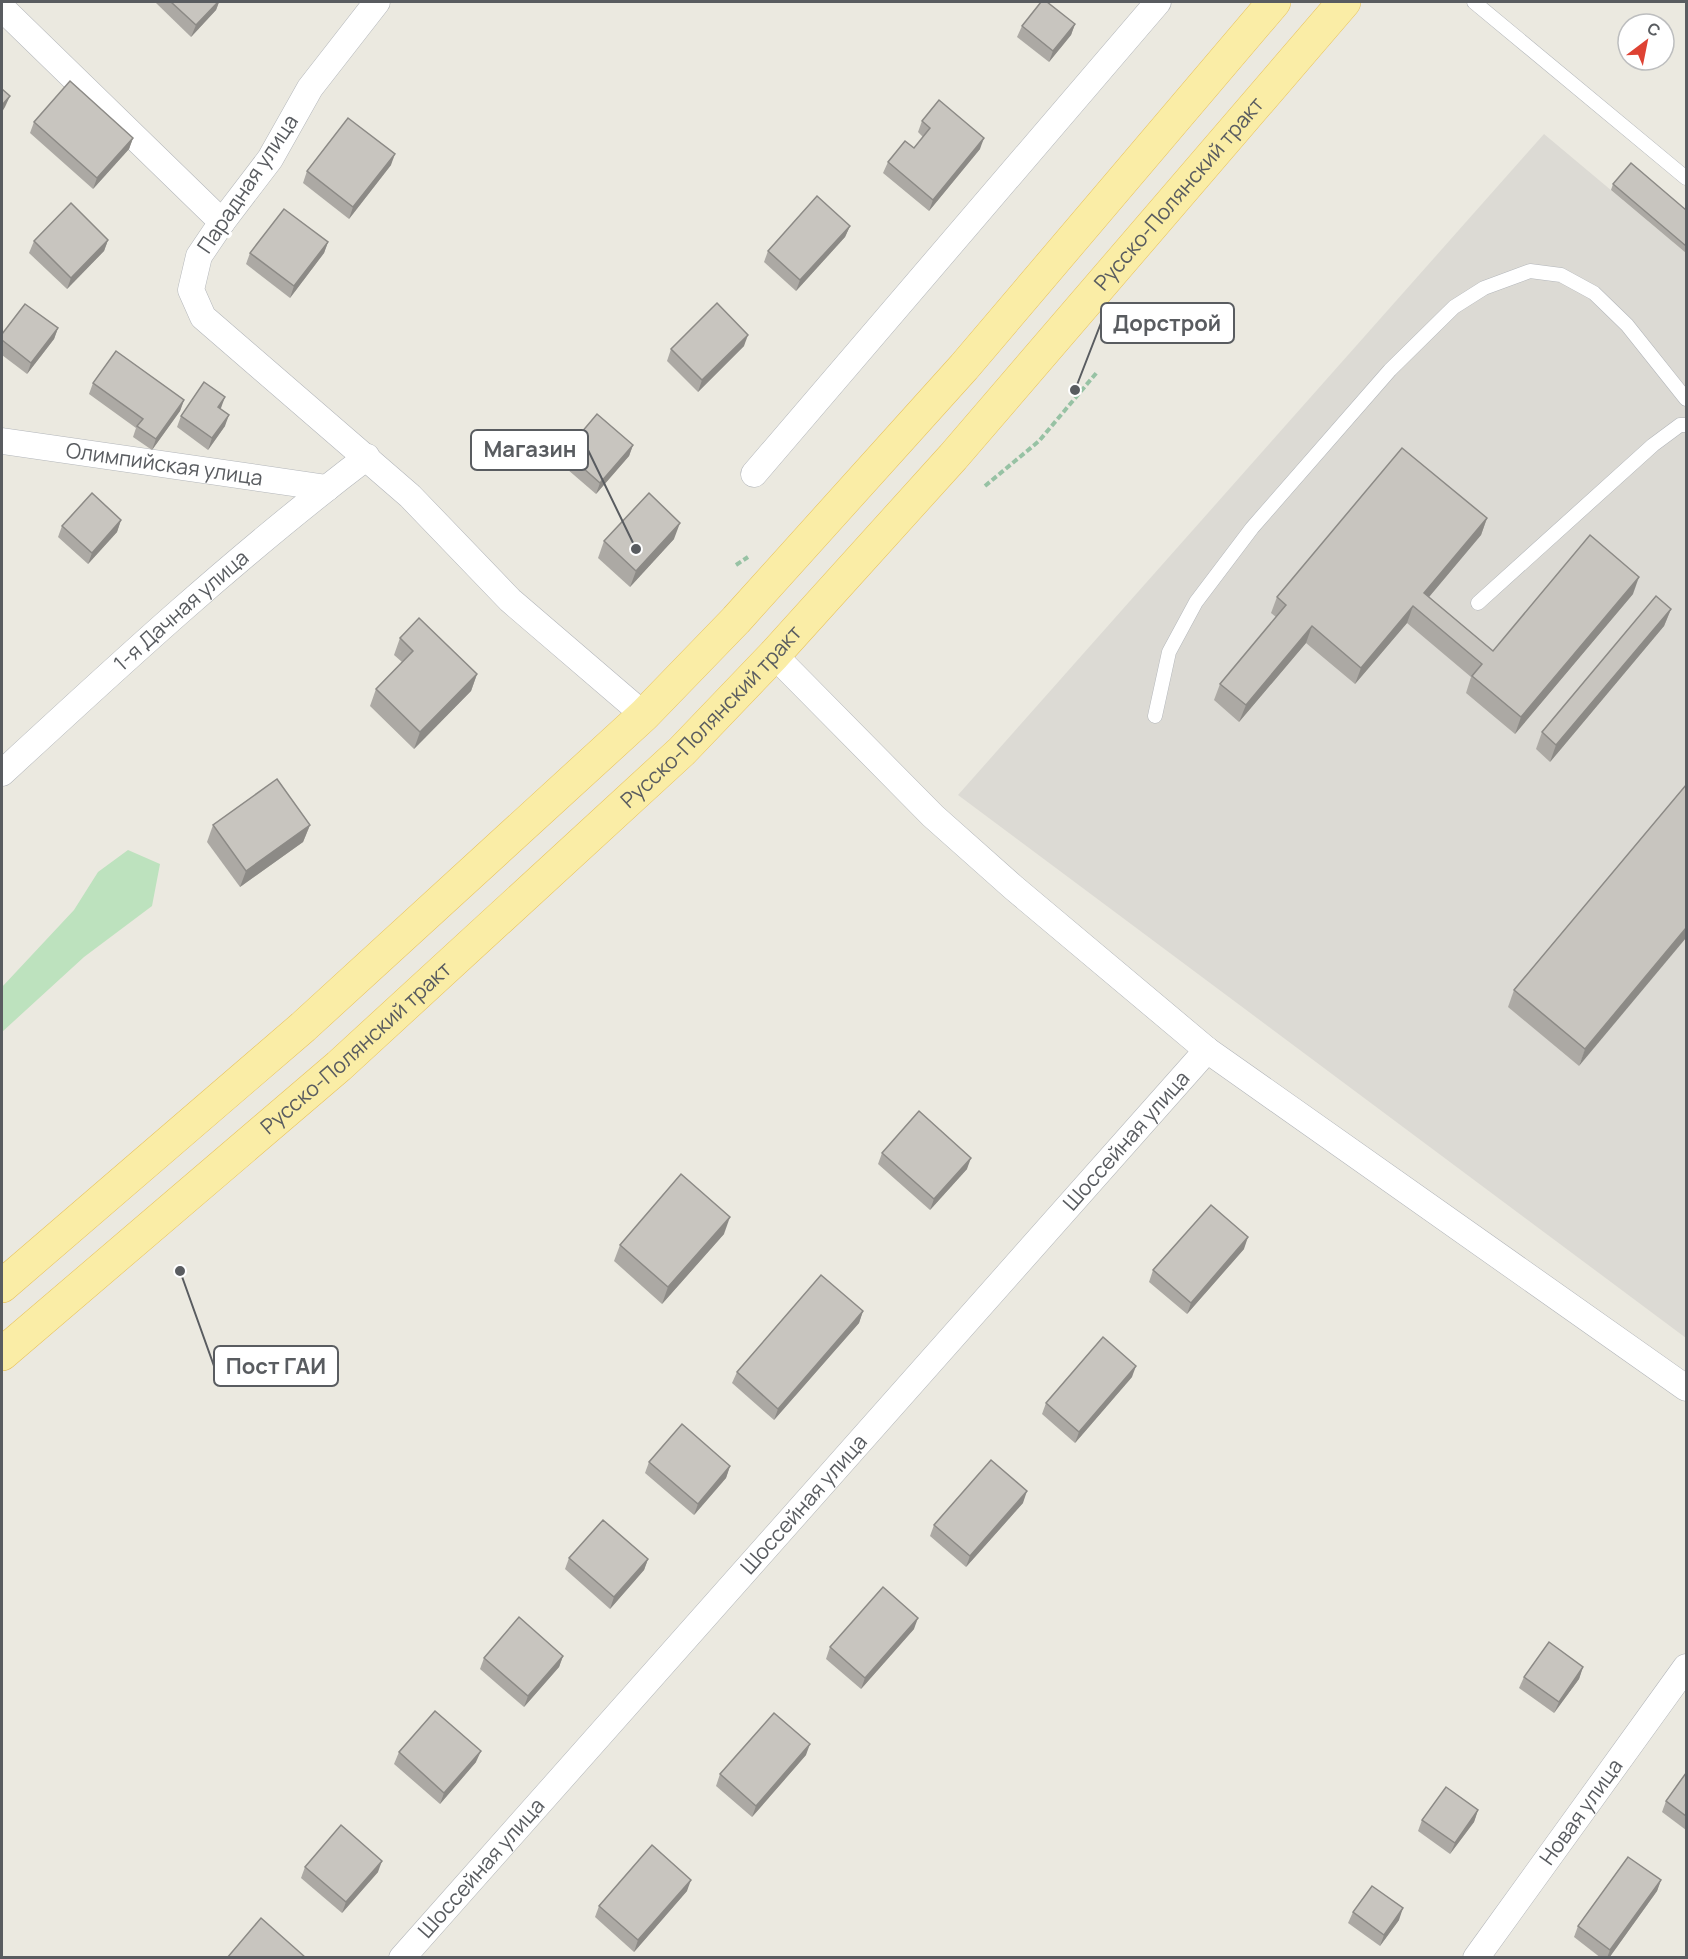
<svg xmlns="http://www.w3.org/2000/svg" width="1688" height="1959" viewBox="0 0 1688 1959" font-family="Manrope,sans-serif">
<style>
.industrial{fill:#dcdad4}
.green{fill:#bde2be}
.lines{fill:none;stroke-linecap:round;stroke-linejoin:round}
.service-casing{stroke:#b3b6ba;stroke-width:15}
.minor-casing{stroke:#b3b6ba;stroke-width:27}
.primary-casing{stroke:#e8c25c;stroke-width:34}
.path{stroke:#97c2a4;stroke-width:4;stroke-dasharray:6 3;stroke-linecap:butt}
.service{stroke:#fff;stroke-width:14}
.minor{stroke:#fff;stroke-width:26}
.primary{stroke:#faeda6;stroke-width:33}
.wall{fill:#aca9a4}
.shaded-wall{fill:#8c8a86}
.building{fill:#c8c5bf;stroke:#8c8a86;stroke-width:1.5}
.labels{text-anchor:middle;stroke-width:6;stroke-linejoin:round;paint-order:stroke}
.street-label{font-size:21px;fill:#595c60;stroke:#fff}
.leader{fill:none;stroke:#595c60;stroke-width:2}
.callout-dot{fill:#595c60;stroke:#fff;stroke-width:2}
.callout{fill:#fff;stroke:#595c60;stroke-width:2}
.callout-label{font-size:22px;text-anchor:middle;font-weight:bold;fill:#595c60}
</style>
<rect width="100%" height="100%" fill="#ebe9e0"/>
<!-- industrial -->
<polygon class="industrial" points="1544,134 1686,253 1686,1338 958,795"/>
<!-- green -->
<polygon class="green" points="128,850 160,864 152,906 84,957 2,1032 2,987 74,910 98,872"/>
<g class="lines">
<!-- service casing -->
<g class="service-casing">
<g id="service">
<polyline points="1474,2 1686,178"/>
<polyline points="1478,603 1653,445 1680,425 1686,425"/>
<polyline points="1155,716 1169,652 1196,602 1252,528 1390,370 1454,307 1484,288 1530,271 1561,275 1594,293 1627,325 1686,399"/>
</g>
</g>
<!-- minor casing -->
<g class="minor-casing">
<g id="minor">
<polyline points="377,2 310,88 270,159 222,222 199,256 191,290 203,317 410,496 510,600 644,715"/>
<polyline points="2,8 222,222"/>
<path id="s1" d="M2,441l325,47"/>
<polyline points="754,474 1158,2"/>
<polyline points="774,655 933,816 1014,888 1207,1050 1686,1388"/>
<path id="s2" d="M2,773c118,-109 236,-218 365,-316"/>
<path id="s3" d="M402,1958l805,-908"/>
<path id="s4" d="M1476,1958l210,-291"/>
</g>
</g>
<!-- primary casing -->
<g class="primary-casing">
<g id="primary">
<polyline points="2,1286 303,1027 644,715 736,620 964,367 1274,2"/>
<path id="s5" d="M2,1354l337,-288 343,-315 92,-96 179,-198 391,-455"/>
</g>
</g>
<!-- path -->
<g class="path">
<polyline points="985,486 1039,441 1098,371"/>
<polyline points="736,565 748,557"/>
</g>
<!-- service -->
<use href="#service" class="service"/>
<!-- minor -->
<use href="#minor" class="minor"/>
<!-- primary -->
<use href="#primary" class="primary"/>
</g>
<!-- wall -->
<g class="wall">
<polygon points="155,2 219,2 216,10 191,37"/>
<polygon points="1075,24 1071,35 1049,62 1017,37 1022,26"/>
<polygon points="922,121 980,149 929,211 883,173 888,162 914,148 923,137 918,132"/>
<polygon points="34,122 133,138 129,149 93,189 30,133"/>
<polygon points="391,165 349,219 303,183 307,171"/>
<polygon points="1613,184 1686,210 1686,253 1611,190"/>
<polygon points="850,226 845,237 796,291 764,262 768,251"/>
<polygon points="108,240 104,251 67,289 29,253 34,241"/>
<polygon points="328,242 324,253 290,298 246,264 250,253"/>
<polygon points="58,328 54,339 27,374 2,355 2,334"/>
<polygon points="744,346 698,392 667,361 671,349"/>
<polygon points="93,383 184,400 180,411 152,450 133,437 136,428 89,394"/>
<polygon points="220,409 225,426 208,450 177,427 181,416"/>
<polygon points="633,445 629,456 596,494 560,463 565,452"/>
<polygon points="1487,518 1481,535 1429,597 1493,651 1633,594 1515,734 1466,693 1471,677 1407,623 1355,684 1306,643 1239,722 1214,700 1220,684 1276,617 1271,613 1277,597"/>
<polygon points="121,520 117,532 88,564 58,537 62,526"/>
<polygon points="674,539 630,587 598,558 604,541"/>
<polygon points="1671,609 1664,626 1550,762 1536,749 1542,732"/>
<polygon points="400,638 477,674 471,691 414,749 370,706 376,689 402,662 394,655"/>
<polygon points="1686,785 1579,1066 1508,1007 1514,990"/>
<polygon points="213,825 310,825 303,842 240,887 207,842"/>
<polygon points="882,1153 967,1169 930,1210 878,1164"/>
<polygon points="724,1234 662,1304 614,1261 620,1245"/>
<polygon points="1244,1249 1187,1314 1149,1282 1153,1270"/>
<polygon points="863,1311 859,1323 774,1420 732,1383 737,1372"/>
<polygon points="1132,1377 1075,1443 1042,1414 1046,1403"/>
<polygon points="649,1462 730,1466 726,1478 694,1515 645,1473"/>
<polygon points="1023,1503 966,1567 930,1536 934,1525"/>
<polygon points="569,1558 648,1559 644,1570 610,1609 565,1569"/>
<polygon points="914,1629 861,1689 826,1659 830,1647"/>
<polygon points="563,1656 559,1667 524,1707 480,1669 484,1658"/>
<polygon points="1583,1667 1579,1679 1554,1713 1519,1688 1524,1677"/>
<polygon points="399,1752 476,1762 440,1804 394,1764"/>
<polygon points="806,1755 752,1817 716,1786 720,1774"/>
<polygon points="1686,1773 1686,1830 1662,1812 1666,1801"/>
<polygon points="1478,1810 1474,1822 1450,1854 1418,1831 1422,1820"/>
<polygon points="305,1867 378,1872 342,1913 301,1878"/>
<polygon points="1661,1880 1657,1891 1609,1958 1601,1958 1574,1937 1578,1926"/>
<polygon points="687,1891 634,1952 595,1917 599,1906"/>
<polygon points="1353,1912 1399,1920 1380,1946 1348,1923"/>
</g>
<!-- shaded-wall -->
<g class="shaded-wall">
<polygon points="218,2 219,2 216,10 191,37 196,25"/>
<polygon points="1075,24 1071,35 1049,62 1053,51"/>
<polygon points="10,96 5,107 2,112 2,105"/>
<polygon points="133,138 129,149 93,189 97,178"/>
<polygon points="984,138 980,149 929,211 933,200"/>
<polygon points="395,154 391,165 349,219 353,207"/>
<polygon points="850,226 845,237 796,291 800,280"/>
<polygon points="108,240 104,251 67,289 71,278"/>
<polygon points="328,242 324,253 290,298 294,286"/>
<polygon points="58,328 54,339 27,374 31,363"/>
<polygon points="748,335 744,346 698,392 702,380"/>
<polygon points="225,397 221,408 213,418 218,407"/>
<polygon points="184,400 180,411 152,450 156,439"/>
<polygon points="229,415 225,426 208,450 212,438"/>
<polygon points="633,445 629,456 596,494 600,483"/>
<polygon points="1487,518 1481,535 1418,610 1424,593"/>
<polygon points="121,520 117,532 88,564 92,553"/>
<polygon points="680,523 674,539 630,587 636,571"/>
<polygon points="1639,577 1633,594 1515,734 1521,717"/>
<polygon points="1413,606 1407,623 1355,684 1361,668"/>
<polygon points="1671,609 1664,626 1550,762 1556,745"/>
<polygon points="1312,626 1306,643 1239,722 1246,705"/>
<polygon points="477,674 471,691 414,749 420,732"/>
<polygon points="310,825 303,842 240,887 246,871"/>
<polygon points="1686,928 1686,938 1579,1066 1585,1049"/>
<polygon points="971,1158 967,1169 930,1210 934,1199"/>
<polygon points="730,1217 724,1234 662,1304 668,1287"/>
<polygon points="1248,1237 1244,1249 1187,1314 1191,1303"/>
<polygon points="863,1311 859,1323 774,1420 778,1409"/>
<polygon points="1136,1366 1132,1377 1075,1443 1079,1432"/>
<polygon points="730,1466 726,1478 694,1515 698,1504"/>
<polygon points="1027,1491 1023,1503 966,1567 970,1556"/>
<polygon points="648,1559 644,1570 610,1609 614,1597"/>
<polygon points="918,1618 914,1629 861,1689 865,1678"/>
<polygon points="563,1656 559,1667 524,1707 528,1696"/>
<polygon points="1583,1667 1579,1679 1554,1713 1559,1702"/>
<polygon points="810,1744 806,1755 752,1817 756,1806"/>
<polygon points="481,1751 476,1762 440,1804 444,1793"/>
<polygon points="1478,1810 1474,1822 1450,1854 1455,1843"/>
<polygon points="382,1861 378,1872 342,1913 346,1902"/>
<polygon points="691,1880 687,1891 634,1952 638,1940"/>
<polygon points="1661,1880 1657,1891 1609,1958 1607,1958 1610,1950"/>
<polygon points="1403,1908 1399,1920 1380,1946 1384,1935"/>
</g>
<!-- building -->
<g class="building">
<polygon points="171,2 218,2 196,25"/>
<polygon points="1041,2 1047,2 1075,24 1053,51 1022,26"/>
<polygon points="70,81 133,138 97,178 34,122"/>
<polygon points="2,89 10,96 2,105"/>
<polygon points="939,100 984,138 933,200 888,162 905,141 914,148 930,128 922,121"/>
<polygon points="348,118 395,154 353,207 307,171"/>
<polygon points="1631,163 1686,210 1686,246 1613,184"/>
<polygon points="817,196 850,226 800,280 768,251"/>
<polygon points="71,203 108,240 71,278 34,241"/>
<polygon points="284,209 328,242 294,286 250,253"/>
<polygon points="717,303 748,335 702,380 671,349"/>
<polygon points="25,304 58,328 31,363 2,340 2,334"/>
<polygon points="116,351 184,400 156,439 137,426 143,419 93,383"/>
<polygon points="204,382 225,397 218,407 229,415 212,438 181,416"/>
<polygon points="597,414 633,445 600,483 565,452"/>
<polygon points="1402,448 1487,518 1424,593 1493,651 1590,535 1639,577 1521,717 1472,676 1482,664 1413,606 1361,668 1312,626 1246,705 1220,684 1286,605 1277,597"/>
<polygon points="92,493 121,520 92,553 62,526"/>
<polygon points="649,493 680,523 636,571 604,541"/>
<polygon points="1656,596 1671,609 1556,745 1542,732"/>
<polygon points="419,618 477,674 420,732 376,689 413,651 400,638"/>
<polygon points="277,779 310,825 246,871 213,825"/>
<polygon points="1686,785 1686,928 1585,1049 1514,990"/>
<polygon points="919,1111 971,1158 934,1199 882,1153"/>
<polygon points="681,1174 730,1217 668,1287 620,1245"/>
<polygon points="1211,1205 1248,1237 1191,1303 1153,1270"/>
<polygon points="821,1275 863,1311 778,1409 737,1372"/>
<polygon points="1103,1337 1136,1366 1079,1432 1046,1403"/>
<polygon points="682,1424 730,1466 698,1504 649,1462"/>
<polygon points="991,1460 1027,1491 970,1556 934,1525"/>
<polygon points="603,1520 648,1559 614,1597 569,1558"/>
<polygon points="883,1587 918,1618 865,1678 830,1647"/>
<polygon points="519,1617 563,1656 528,1696 484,1658"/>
<polygon points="1549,1642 1583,1667 1559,1702 1524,1677"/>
<polygon points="435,1711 481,1751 444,1793 399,1752"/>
<polygon points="774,1713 810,1744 756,1806 720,1774"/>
<polygon points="1686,1773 1686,1816 1666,1801"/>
<polygon points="1446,1787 1478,1810 1455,1843 1422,1820"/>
<polygon points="341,1825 382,1861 346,1902 305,1867"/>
<polygon points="652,1845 691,1880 638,1940 599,1906"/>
<polygon points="1628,1857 1661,1880 1610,1950 1578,1926"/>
<polygon points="1372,1886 1403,1908 1384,1935 1353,1912"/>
<polygon points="261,1918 305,1957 305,1958 227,1958"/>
</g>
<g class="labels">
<!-- street labels -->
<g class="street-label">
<text transform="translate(248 184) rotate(-56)" y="7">Парадная улица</text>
<text dy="7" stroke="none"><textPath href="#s5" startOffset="1656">Русско-Полянский тракт</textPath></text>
<text dy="7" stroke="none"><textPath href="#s1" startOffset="164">Олимпийская улица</textPath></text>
<text dy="7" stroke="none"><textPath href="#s2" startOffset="242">1-я Дачная улица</textPath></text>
<text dy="7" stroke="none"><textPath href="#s5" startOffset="954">Русско-Полянский тракт</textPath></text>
<text dy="7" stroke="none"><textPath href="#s5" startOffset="468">Русско-Полянский тракт</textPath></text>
<text dy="7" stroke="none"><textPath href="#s3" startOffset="1092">Шоссейная улица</textPath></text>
<text dy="7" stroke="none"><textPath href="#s3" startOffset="606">Шоссейная улица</textPath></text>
<text dy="7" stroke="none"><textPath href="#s4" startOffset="180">Новая улица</textPath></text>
<text dy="7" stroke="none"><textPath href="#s3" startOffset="120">Шоссейная улица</textPath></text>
</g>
</g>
<!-- callouts -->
<path class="leader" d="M1075 390L1101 323M636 549L588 450M180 1271L214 1366"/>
<g class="callout-dot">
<circle cx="1075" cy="390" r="6"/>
<circle cx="636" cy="549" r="6"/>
<circle cx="180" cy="1271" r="6"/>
</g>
<g class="callout">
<rect x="1101" y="303" width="133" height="40" rx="6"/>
<rect x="471" y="430" width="117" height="40" rx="6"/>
<rect x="214" y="1346" width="124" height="40" rx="6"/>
</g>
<g class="callout-label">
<text x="1167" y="331">Дорстрой</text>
<text x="530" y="457">Магазин</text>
<text x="276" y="1374">Пост ГАИ</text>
</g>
<!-- border -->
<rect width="1688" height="1959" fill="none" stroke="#595c60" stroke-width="6"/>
<!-- north arrow -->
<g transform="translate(1646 42) rotate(32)"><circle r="28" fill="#ffffff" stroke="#bdbebf" stroke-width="1.5"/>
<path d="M0-4.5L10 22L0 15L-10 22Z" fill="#de4233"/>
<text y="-9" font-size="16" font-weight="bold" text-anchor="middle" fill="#595c60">С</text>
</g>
</svg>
